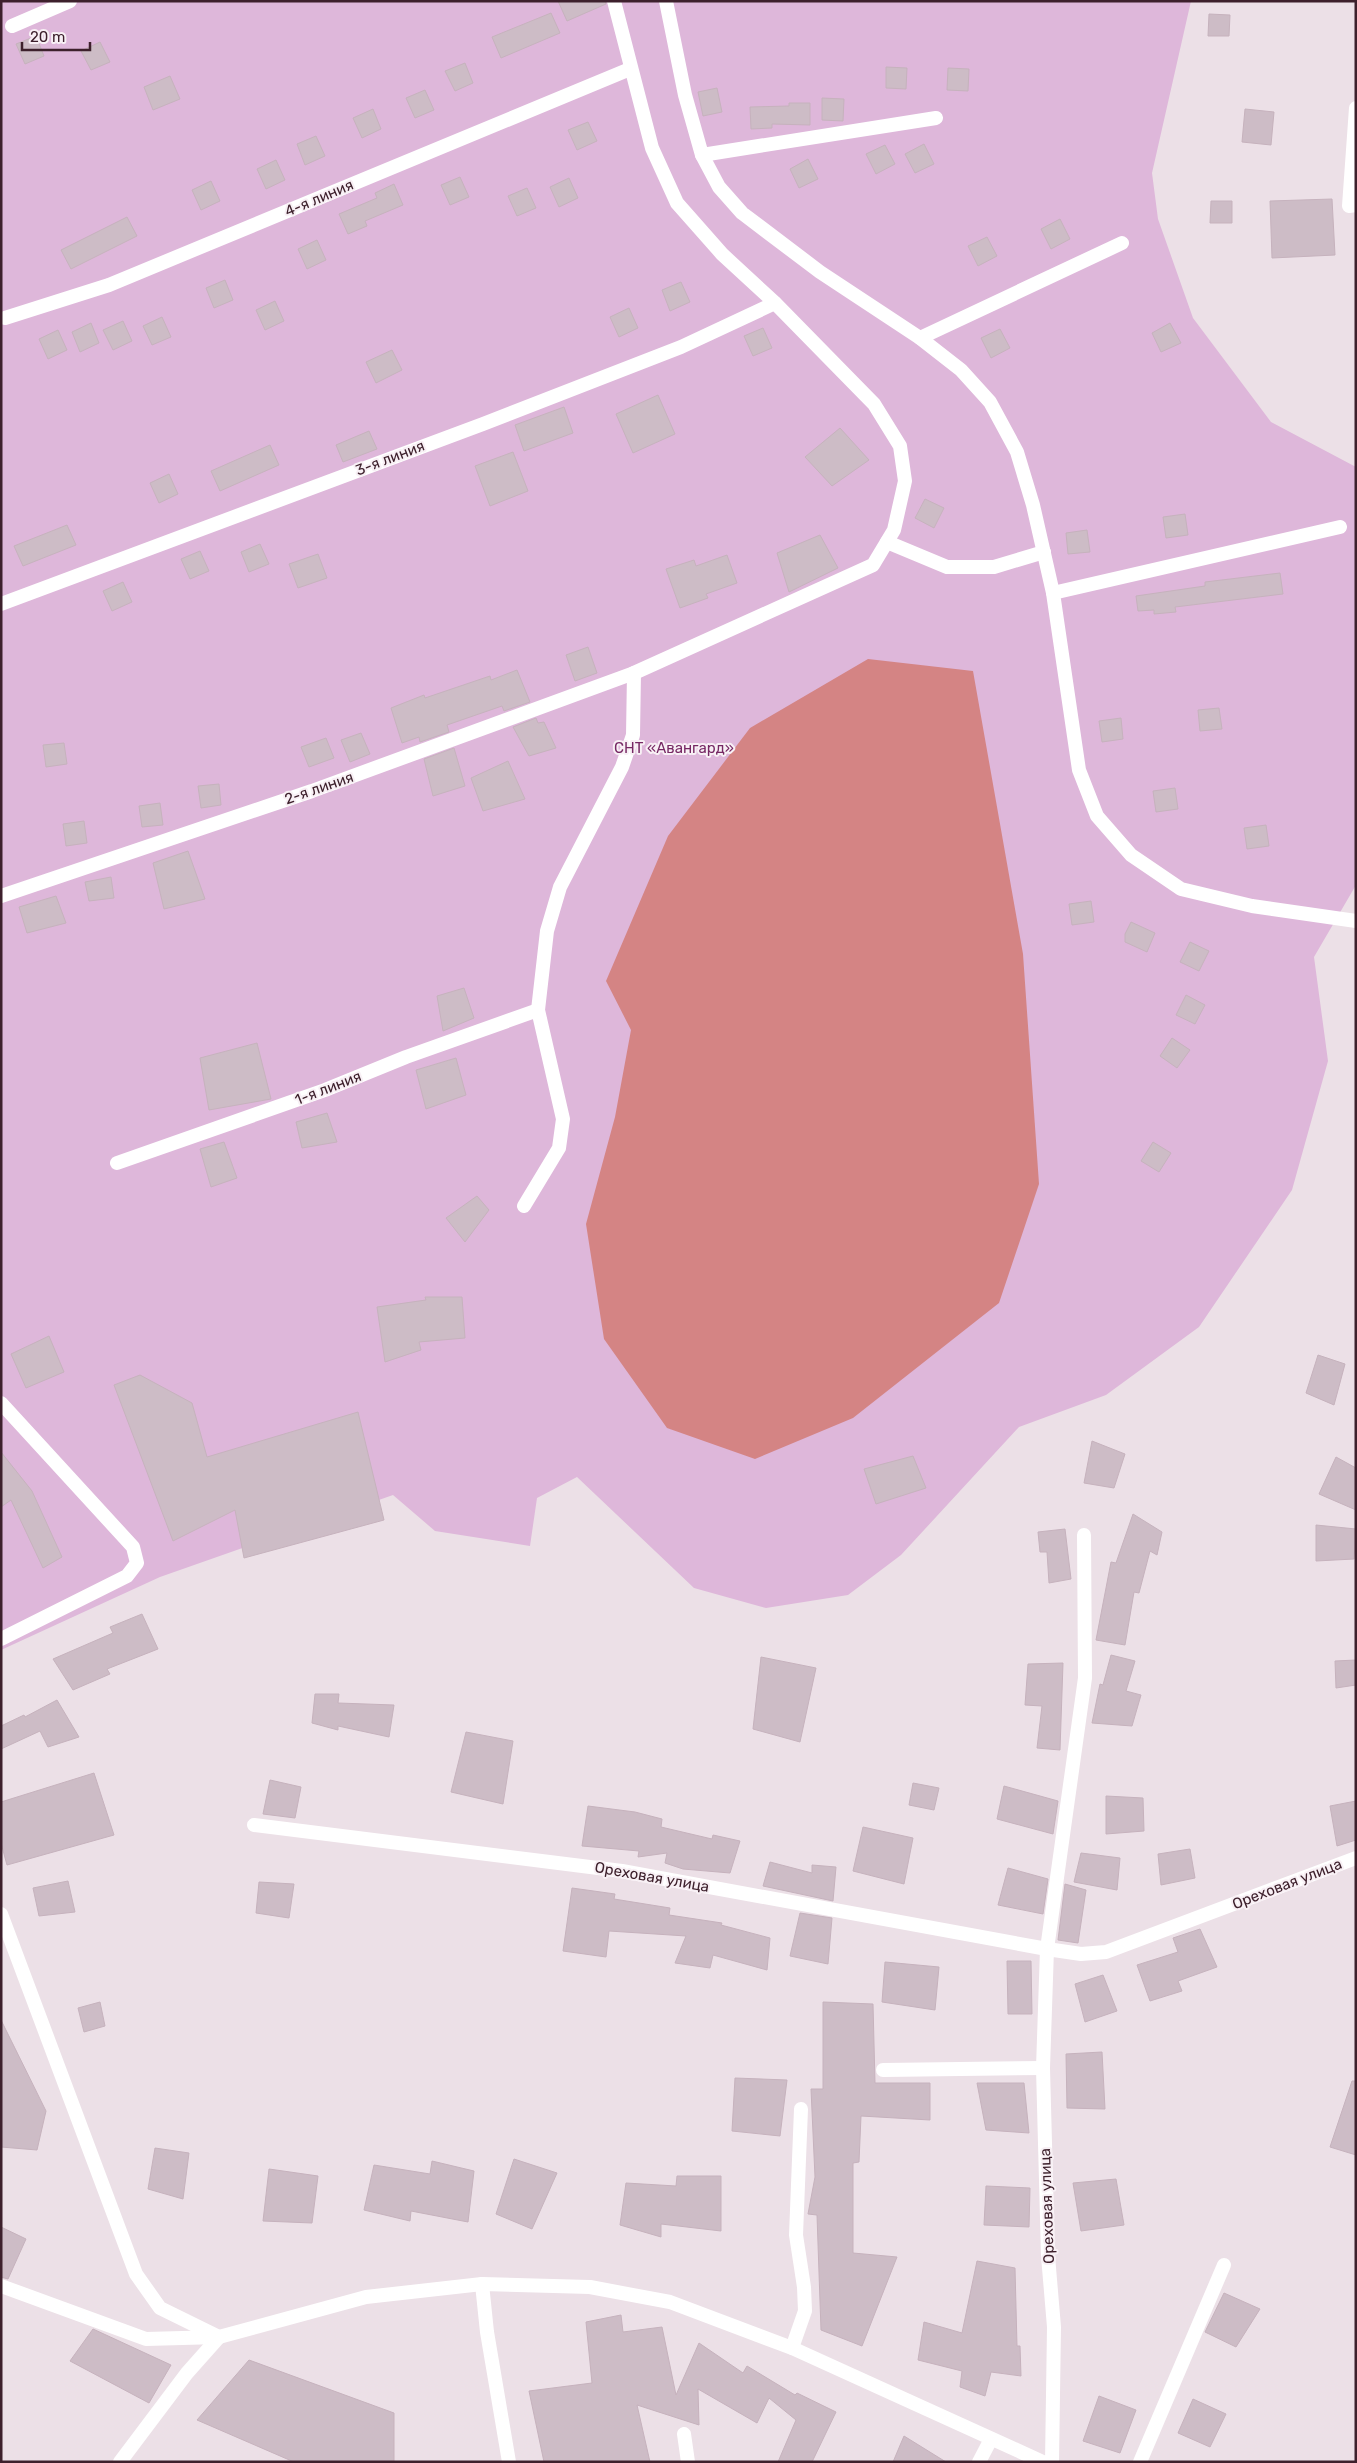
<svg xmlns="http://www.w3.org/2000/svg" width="1357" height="2463" viewBox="0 0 1357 2463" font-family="Rubik,sans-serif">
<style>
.green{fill:#deb7da}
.water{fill:#d48484}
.building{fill:#cdbcc6;stroke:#c6b2bd}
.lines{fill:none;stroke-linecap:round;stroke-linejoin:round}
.service{stroke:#fff;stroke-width:14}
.minor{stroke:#fff;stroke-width:14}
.labels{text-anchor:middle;stroke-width:4;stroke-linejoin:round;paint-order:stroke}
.street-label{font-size:15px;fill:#3d202c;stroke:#f8f0f5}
.park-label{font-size:15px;fill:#762864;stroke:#f8f0f5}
</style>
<rect width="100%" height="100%" fill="#ece0e7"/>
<!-- green -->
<polygon class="green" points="1,1 1191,1 1152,173 1158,219 1193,318 1271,422 1356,467 1356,885 1314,957 1328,1061 1292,1190 1199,1327 1106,1395 1019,1427 901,1555 848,1595 766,1608 694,1588 577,1477 537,1498 530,1546 435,1531 393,1495 160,1577 1,1650"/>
<!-- water -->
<polygon class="water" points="868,659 973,671 1023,954 1039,1184 999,1303 853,1418 755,1459 667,1428 604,1339 586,1224 615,1117 631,1030 606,981 668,836 750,728"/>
<!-- building -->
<g class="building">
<polygon points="558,1 605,1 606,4 567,21"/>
<polygon points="551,13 560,33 501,58 492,37"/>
<polygon points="1209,14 1230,15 1229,36 1208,36"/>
<polygon points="36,36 44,56 25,64 16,44"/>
<polygon points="100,42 110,62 91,70 81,51"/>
<polygon points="465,63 473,83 455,91 445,71"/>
<polygon points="886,67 907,68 906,89 886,88"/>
<polygon points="948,68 969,69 968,91 947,90"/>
<polygon points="170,76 180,99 153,110 144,87"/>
<polygon points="717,88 722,112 703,116 698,92"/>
<polygon points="425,90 434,110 415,118 406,98"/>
<polygon points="822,98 844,99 843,121 822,120"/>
<polygon points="789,103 810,103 810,125 772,124 772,128 751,129 750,107 789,106"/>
<polygon points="373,109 381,129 362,138 353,118"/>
<polygon points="1245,109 1274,112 1271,145 1242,142"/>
<polygon points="588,122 597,141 577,150 568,130"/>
<polygon points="316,136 325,156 305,165 297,144"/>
<polygon points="924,144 934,164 915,173 905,154"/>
<polygon points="885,145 895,164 876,174 866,154"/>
<polygon points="808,159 818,179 799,188 790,169"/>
<polygon points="276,160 285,180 266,189 257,169"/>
<polygon points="460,177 469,197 450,205 441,185"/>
<polygon points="569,178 578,198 559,207 550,187"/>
<polygon points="211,181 220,201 201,210 192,190"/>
<polygon points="394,184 403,205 365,221 367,226 348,234 339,214 377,198 375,193"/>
<polygon points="527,188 536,208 517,216 508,196"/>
<polygon points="1332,199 1335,255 1272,258 1270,201"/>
<polygon points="1211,201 1232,201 1232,223 1210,223"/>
<polygon points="127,217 137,236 71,269 61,250"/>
<polygon points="1060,219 1070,239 1051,249 1041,229"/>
<polygon points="987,237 997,256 978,266 968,246"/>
<polygon points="317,240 326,260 307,269 298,249"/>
<polygon points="225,280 233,300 214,308 206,288"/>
<polygon points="681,282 690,302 670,311 662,290"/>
<polygon points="275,301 284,321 265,330 256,310"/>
<polygon points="629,308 638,328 619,337 610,317"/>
<polygon points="162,317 171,337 152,345 143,326"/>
<polygon points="123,321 132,341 113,350 103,330"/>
<polygon points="91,323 99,343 80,352 72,332"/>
<polygon points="1170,323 1181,343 1161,352 1152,333"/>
<polygon points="763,328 772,348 753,356 744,336"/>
<polygon points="1000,329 1010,348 991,358 981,338"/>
<polygon points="58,330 67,350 48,359 39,339"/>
<polygon points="392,350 402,370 376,383 366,362"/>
<polygon points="658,395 675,434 633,453 616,414"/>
<polygon points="564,407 573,433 524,451 515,425"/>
<polygon points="840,428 869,460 832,486 805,457"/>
<polygon points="369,431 377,449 343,462 336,445"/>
<polygon points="270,445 279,465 220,491 211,471"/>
<polygon points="513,452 528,491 490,506 475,466"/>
<polygon points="169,474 178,494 159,503 150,483"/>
<polygon points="925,499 944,508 934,528 915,518"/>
<polygon points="1185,514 1188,535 1166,538 1163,517"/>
<polygon points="67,525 76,545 23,566 14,546"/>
<polygon points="1087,530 1090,552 1068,554 1066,533"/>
<polygon points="820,535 838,568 789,592 777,553"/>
<polygon points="260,544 269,564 249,572 241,552"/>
<polygon points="200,551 209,571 190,579 181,559"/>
<polygon points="318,554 327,578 298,588 289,564"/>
<polygon points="727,555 737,583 706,594 708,598 680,608 666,569 694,560 696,566"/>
<polygon points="1280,573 1283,594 1175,607 1176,612 1154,614 1154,610 1138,611 1136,596 1205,586 1205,582"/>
<polygon points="123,582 132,602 112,611 103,591"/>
<polygon points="588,647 597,673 575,681 566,655"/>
<polygon points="517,670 530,702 504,711 502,706 447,725 449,732 420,742 419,737 402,743 391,708 424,695 425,698 490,676 491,680"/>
<polygon points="1219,708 1222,729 1200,731 1198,710"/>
<polygon points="536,718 538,723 544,722 556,748 529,756 513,727"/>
<polygon points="1121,718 1123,739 1102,742 1099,721"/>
<polygon points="361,733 370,754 350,762 341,740"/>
<polygon points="326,738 334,758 309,767 301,747"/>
<polygon points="64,743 67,764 46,767 43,745"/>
<polygon points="454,748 465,786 433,796 424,759"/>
<polygon points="508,761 525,799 483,811 471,778"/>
<polygon points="219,784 221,805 201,808 198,786"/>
<polygon points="1175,788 1178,809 1156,812 1153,791"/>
<polygon points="160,803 163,825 142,827 139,806"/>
<polygon points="84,821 87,843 66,846 63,824"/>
<polygon points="1266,825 1269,846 1247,849 1244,828"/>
<polygon points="188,851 205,899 164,909 153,863"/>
<polygon points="111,877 114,898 89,901 85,882"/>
<polygon points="56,896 66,923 27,933 19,907"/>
<polygon points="1091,901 1094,922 1072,925 1069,904"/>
<polygon points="1131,922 1155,933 1147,952 1125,942 1125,934"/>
<polygon points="1190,942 1209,951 1199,971 1180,962"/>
<polygon points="464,988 474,1018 443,1031 437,996"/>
<polygon points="1186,995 1205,1005 1195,1024 1176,1015"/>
<polygon points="1172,1038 1190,1050 1177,1068 1160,1056"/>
<polygon points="257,1043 271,1099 209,1110 200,1058"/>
<polygon points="456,1058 466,1095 426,1109 416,1070"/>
<polygon points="327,1113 337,1142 302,1148 296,1122"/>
<polygon points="224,1142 237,1178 211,1187 200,1149"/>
<polygon points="1153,1142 1171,1153 1159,1172 1141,1161"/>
<polygon points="477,1196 489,1210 465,1242 446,1218"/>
<polygon points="425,1297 462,1297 465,1338 419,1342 421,1350 385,1362 377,1307 426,1300"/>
<polygon points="49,1336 64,1372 26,1388 11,1354"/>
<polygon points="1318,1355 1345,1364 1334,1405 1306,1393"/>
<polygon points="140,1375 192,1403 207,1457 358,1412 384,1520 244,1558 235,1510 173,1541 114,1385"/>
<polygon points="1092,1441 1125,1454 1114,1488 1084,1483"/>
<polygon points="1,1452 32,1491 62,1557 43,1568 11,1500 1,1507"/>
<polygon points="913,1456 926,1488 876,1504 864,1469"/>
<polygon points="1336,1457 1356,1468 1356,1510 1319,1494"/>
<polygon points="1133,1514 1162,1532 1157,1555 1150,1551 1139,1593 1134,1592 1125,1645 1096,1640 1111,1562 1116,1563"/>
<polygon points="1316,1525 1356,1529 1354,1559 1316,1561"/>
<polygon points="1065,1529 1071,1579 1049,1583 1047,1552 1040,1552 1038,1532"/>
<polygon points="142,1614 158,1649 107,1669 110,1674 73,1690 53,1659 113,1633 110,1627"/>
<polygon points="1111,1655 1135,1661 1126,1691 1141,1695 1132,1726 1092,1723 1100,1684 1103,1685"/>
<polygon points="761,1657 816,1668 800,1742 753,1729"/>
<polygon points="1356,1660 1356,1685 1336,1688 1335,1661"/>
<polygon points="1063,1663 1060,1750 1037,1748 1042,1706 1025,1705 1028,1664"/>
<polygon points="315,1694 339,1694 338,1703 394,1705 389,1737 338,1726 338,1730 312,1723"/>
<polygon points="57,1700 79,1737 48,1747 40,1731 1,1749 1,1726 24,1715 25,1717"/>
<polygon points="466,1732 513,1741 503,1804 451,1792"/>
<polygon points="94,1773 114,1835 7,1865 1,1843 1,1802"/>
<polygon points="270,1780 301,1787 295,1818 263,1814"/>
<polygon points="913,1783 939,1788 934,1810 909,1805"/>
<polygon points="1004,1786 1058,1801 1053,1834 997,1819"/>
<polygon points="1106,1796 1143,1798 1144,1831 1106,1834"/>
<polygon points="1356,1801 1356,1840 1337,1846 1330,1806"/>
<polygon points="588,1806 635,1812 662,1819 661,1827 712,1839 713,1835 740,1841 730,1873 683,1869 665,1863 667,1853 638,1857 639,1851 582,1846"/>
<polygon points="863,1827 913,1838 904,1884 853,1871"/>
<polygon points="1190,1849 1195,1878 1161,1885 1158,1854"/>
<polygon points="1081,1853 1120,1858 1117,1890 1074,1882"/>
<polygon points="770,1862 812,1873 812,1865 836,1867 833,1901 763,1886"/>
<polygon points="1008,1868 1048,1879 1043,1914 998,1905"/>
<polygon points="68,1881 75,1912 39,1916 33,1888"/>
<polygon points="259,1882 294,1884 289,1918 256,1913"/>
<polygon points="1065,1884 1086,1890 1078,1943 1058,1940"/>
<polygon points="572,1888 615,1894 614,1899 670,1908 669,1915 722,1923 721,1925 770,1938 767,1970 713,1955 710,1968 675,1963 686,1936 609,1931 606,1957 563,1951"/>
<polygon points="800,1913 832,1918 828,1964 790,1956"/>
<polygon points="1200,1929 1217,1967 1178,1981 1182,1991 1150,2001 1137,1965 1178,1952 1173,1938"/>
<polygon points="1007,1961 1031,1961 1032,2014 1008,2014"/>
<polygon points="885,1962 939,1967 935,2010 882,2002"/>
<polygon points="1103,1975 1117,2011 1085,2022 1075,1984"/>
<polygon points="100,2002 105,2026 84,2032 78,2008"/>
<polygon points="823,2002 873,2004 875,2083 930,2083 930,2120 861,2116 859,2162 853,2163 853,2253 897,2257 862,2346 821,2330 817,2215 808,2214 815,2177 811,2089 823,2089"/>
<polygon points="1,2020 46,2111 37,2150 1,2147"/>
<polygon points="1102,2052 1105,2109 1067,2108 1066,2054"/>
<polygon points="735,2078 787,2080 780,2136 732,2131"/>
<polygon points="1352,2081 1356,2081 1356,2155 1330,2147"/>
<polygon points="977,2083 1024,2083 1029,2133 986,2130"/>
<polygon points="155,2148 189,2153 183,2199 148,2189"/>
<polygon points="514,2159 557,2173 532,2229 496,2214"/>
<polygon points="432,2161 474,2171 468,2222 411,2211 410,2221 364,2210 374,2165 430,2174"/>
<polygon points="269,2169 318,2176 312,2223 263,2221"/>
<polygon points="677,2176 721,2176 721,2231 661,2224 661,2237 620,2225 626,2183 676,2186"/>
<polygon points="1116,2179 1124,2225 1081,2231 1073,2183"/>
<polygon points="986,2186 1030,2188 1029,2227 984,2225"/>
<polygon points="1,2227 26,2239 8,2279 1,2277"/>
<polygon points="977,2261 1015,2268 1017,2346 1020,2346 1021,2376 991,2372 985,2396 960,2387 962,2371 918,2360 924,2322 962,2333"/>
<polygon points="1224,2293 1260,2309 1236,2347 1205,2332"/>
<polygon points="621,2315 623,2332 662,2327 676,2395 699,2343 743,2373 747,2366 795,2395 797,2393 836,2412 812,2462 778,2462 796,2420 769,2398 757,2423 698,2389 699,2425 637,2405 650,2462 544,2462 529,2391 592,2383 586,2322"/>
<polygon points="93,2329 171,2365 149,2403 70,2361"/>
<polygon points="249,2360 394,2413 394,2462 294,2462 197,2420"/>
<polygon points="1099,2396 1136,2410 1120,2453 1083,2441"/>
<polygon points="1193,2399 1226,2414 1210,2447 1178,2433"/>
<polygon points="904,2436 946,2462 893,2462"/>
</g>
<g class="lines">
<!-- service -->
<g class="service">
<polyline points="482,2284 487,2332 509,2462"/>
<polyline points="1,2286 146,2339 219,2337"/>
<polyline points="792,2348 805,2311 804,2287 796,2235 801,2109"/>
<polyline points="684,2434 688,2462"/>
<polyline points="120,2462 187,2373 219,2337"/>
<polyline points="1140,2462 1224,2265"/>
</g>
<!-- minor -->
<g class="minor">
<polyline points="666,1 685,95 702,155 719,187 742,213 820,272 920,338 961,370 990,402 1017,452 1033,505 1053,593 1079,770 1097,816 1131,855 1181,889 1252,906 1356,921"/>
<polyline points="12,26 70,1"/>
<polyline points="1356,108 1349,206 1356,205"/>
<polyline points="702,155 936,118"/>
<polyline points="5,318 109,285 630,69"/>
<polyline points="920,338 1122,243"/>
<polyline points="887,542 947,567 994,567 1044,552"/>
<polyline points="1053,593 1340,527"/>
<polyline points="1,604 483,424 681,347 775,303"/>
<polyline points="1,896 312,791 634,673"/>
<polyline points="117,1163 325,1090 406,1057 538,1010"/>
<polyline points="524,1206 559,1148 563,1119 538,1010 547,931 560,887 622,767 633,735 634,673 873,565 894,530 905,481 900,446 874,404 775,303 722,254 677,203 652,148 614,1"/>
<polyline points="1,1403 133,1547 137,1563 127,1576 1,1639"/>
<polyline points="254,1825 622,1871 1047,1949 1085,1678 1084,1535"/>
<polyline points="1,1914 136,2274 160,2308 219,2337 366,2297 482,2284 590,2287 670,2302 792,2348 1043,2462"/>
<polyline points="883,2070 1043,2068"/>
<polyline points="979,2462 991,2439"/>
<polyline points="1052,2462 1054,2327 1048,2256 1043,2068 1047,1949 1081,1954 1106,1952 1356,1858"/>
</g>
</g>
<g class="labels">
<!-- street labels -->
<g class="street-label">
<text transform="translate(319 198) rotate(-23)" y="5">4-я линия</text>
<text transform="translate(390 458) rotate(-21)" y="5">3-я линия</text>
<text transform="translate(319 788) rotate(-19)" y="5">2-я линия</text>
<text transform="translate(328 1088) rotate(-21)" y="5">1-я линия</text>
<text transform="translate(652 1877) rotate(10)" y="5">Ореховая улица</text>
<text transform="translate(1287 1884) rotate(-21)" y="5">Ореховая улица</text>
<text transform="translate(1047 2206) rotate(-92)" y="5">Ореховая улица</text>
</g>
<!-- park labels -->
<g class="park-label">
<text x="674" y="753">СНТ «Авангард»</text>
</g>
</g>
<!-- border -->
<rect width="1357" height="2463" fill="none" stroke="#3d202c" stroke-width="5"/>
<!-- scale -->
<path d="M22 42v8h68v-8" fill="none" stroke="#3d202c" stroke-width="2.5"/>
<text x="30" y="42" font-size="15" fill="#3d202c" stroke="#f8f0f5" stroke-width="4" paint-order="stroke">20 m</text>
</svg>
